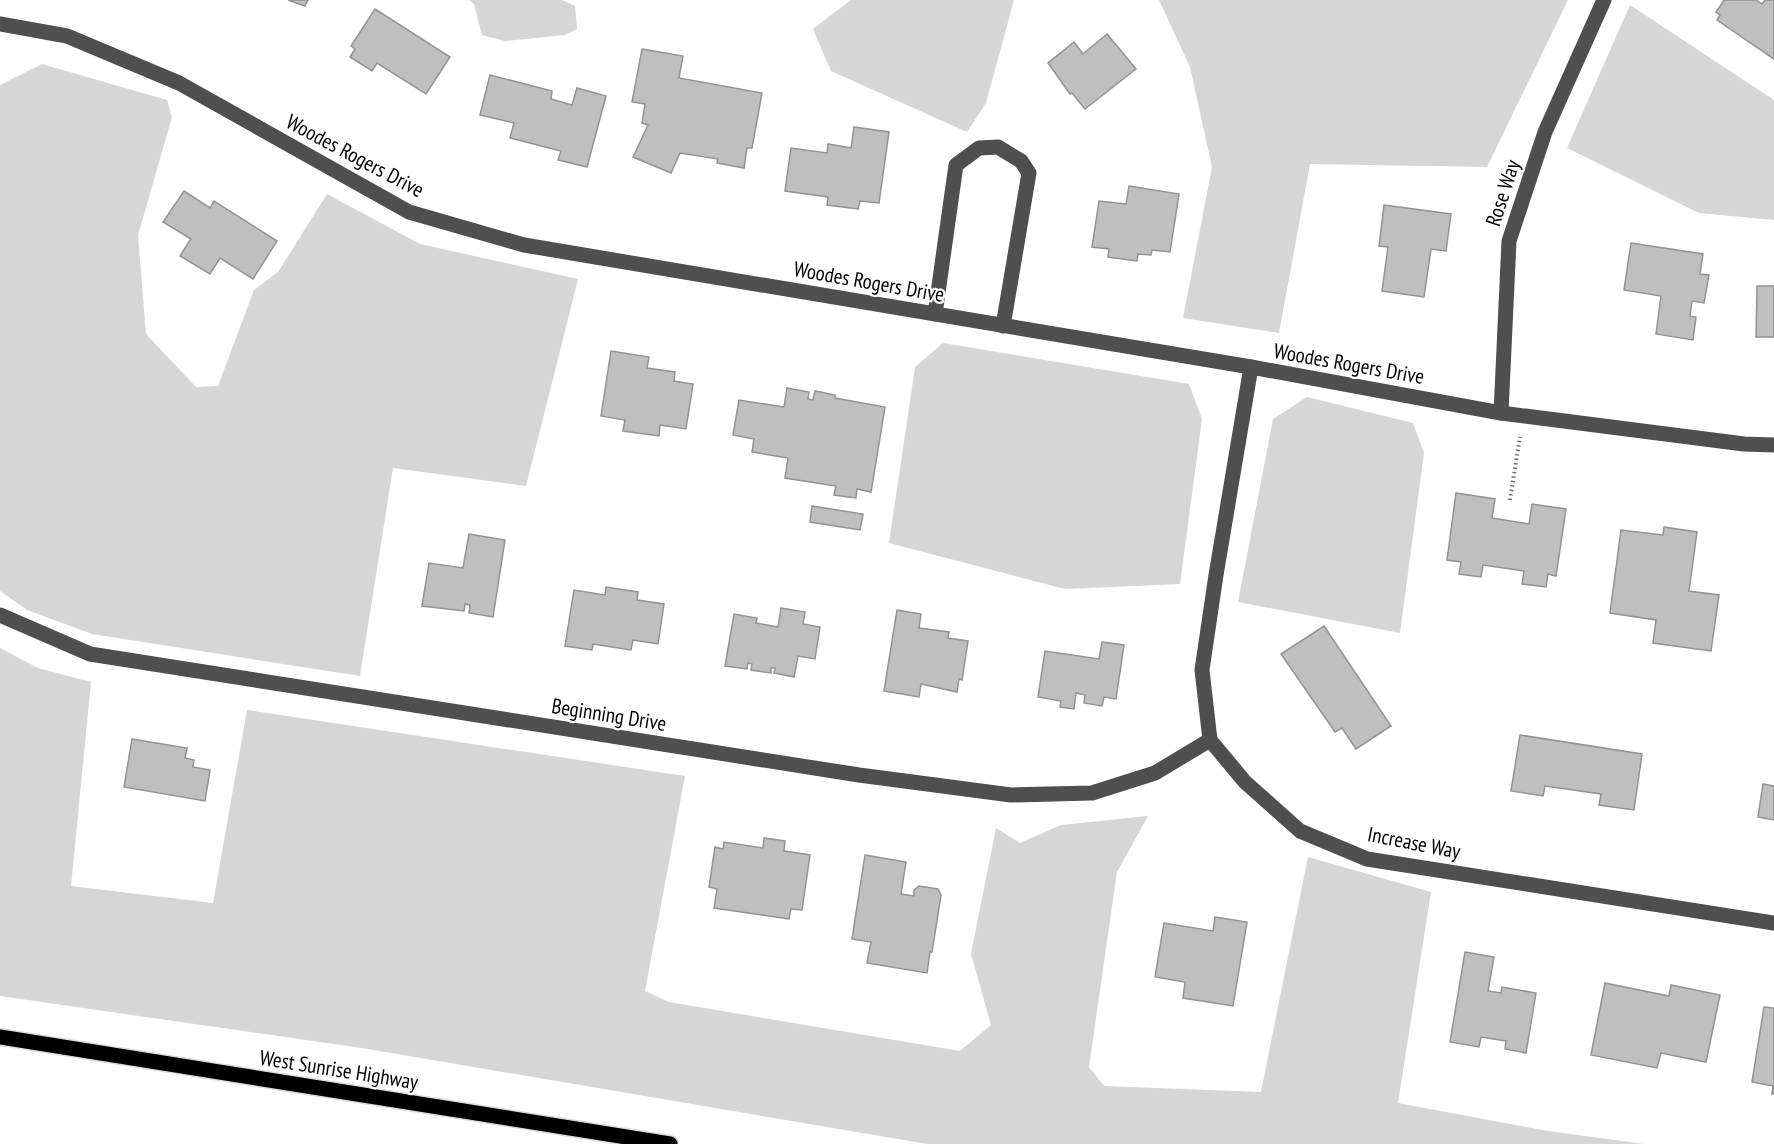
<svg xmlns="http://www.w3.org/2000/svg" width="1774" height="1144" viewBox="0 0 1774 1144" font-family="'PT Sans Narrow',sans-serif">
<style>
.green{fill:#d6d6d6}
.building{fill:#bfbfbf;stroke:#939393;stroke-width:1.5}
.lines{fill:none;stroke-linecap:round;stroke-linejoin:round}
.major-casing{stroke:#dbdbdb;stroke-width:18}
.path{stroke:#717171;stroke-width:4;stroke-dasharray:1.5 3;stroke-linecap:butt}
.minor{stroke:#4f4f4f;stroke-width:15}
.major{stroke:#000;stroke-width:15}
.labels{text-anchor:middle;stroke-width:4.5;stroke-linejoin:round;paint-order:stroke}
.street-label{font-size:21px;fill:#000;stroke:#fff}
</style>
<rect width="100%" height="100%" fill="#fff"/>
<!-- green -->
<g class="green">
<polygon points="469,0 562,0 575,6 577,29 565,35 505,41 482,35 474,4"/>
<polygon points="851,0 1014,0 986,103 967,132 831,71 813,29"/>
<polygon points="1159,0 1568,0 1487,167 1310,164 1279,333 1183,318 1212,167 1190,67"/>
<polygon points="1630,5 1774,100 1774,220 1699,213 1567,148"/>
<polygon points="42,64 167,100 172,117 138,235 146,334 196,387 218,386 254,290 278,272 327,194 420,244 578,279 526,486 393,468 360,676 92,634 27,610 0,591 0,85"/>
<polygon points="943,343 1189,384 1202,419 1180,584 1065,589 889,543 915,367"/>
<polygon points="1307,397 1413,423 1424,453 1400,633 1238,602 1273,419"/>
<polygon points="0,648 38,668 91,682 71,886 213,903 247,710 685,776 645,991 669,1002 960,1051 991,1025 971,954 996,828 1020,843 1061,825 1148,816 1117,872 1089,1067 1104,1086 1261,1092 1308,857 1431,892 1398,1103 1548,1131 1644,1144 927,1144 368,1049 0,996"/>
</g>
<!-- building -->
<g class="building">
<polygon points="288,0 308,0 305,6"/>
<polygon points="1724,0 1756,0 1762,4 1765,0 1774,0 1774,59 1717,20 1720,15 1716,12"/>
<polygon points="375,9 450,57 426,94 377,63 372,71 350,57 355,49 351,46"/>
<polygon points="1107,34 1136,69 1085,109 1072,93 1070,94 1048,63 1074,42 1083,54"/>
<polygon points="642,49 683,56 679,78 762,93 752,148 747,148 744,168 717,163 718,159 680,153 671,173 633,157 648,125 642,123 645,104 632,102"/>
<polygon points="490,75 552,91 551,99 572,105 577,88 606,96 587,167 558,160 561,151 510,138 514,123 480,115"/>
<polygon points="854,127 889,132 879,203 860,201 858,209 827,205 828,197 785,191 791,148 827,153 828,144 851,148"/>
<polygon points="1129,186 1179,194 1170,252 1152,250 1151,255 1138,254 1137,261 1108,257 1109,249 1092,247 1099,201 1126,204"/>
<polygon points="184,191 210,208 214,201 277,241 253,279 220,258 210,274 180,256 191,239 163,222"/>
<polygon points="1384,205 1451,214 1446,251 1431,249 1424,297 1382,291 1388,247 1379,246"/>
<polygon points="1631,243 1703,254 1700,274 1709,275 1704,303 1692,301 1690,316 1696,317 1693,340 1656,334 1661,296 1624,290"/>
<polygon points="1757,286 1774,286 1774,337 1756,337"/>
<polygon points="611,351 649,357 647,368 675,372 674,381 693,384 686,429 660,425 659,436 623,431 625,420 601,416"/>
<polygon points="787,388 809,392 808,399 813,400 815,391 835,395 835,398 885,407 871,492 857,489 856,498 834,495 836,486 785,478 788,458 752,452 754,439 733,435 739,400 784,407"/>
<polygon points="1456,493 1495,499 1492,518 1529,524 1532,504 1566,509 1556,576 1548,574 1546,587 1522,584 1524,571 1483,565 1481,577 1459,574 1461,562 1447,560"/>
<polygon points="812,506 863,514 860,530 810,522"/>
<polygon points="1664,527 1697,532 1689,591 1719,595 1711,651 1653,643 1656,620 1610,613 1621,530 1663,535"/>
<polygon points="469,534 505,540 493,617 469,613 470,605 465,604 464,611 422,606 429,563 463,568"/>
<polygon points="606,587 638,592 637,600 664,604 658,644 633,640 631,650 593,644 592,650 565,646 574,590 605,595"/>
<polygon points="781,608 805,612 803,624 820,627 815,659 798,656 794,677 774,673 775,668 771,668 771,673 751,670 752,664 748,663 747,669 725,666 734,614 757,618 756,623 778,627"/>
<polygon points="897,610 921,614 919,628 949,632 948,638 968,641 962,680 959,679 957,692 921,684 919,697 884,691"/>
<polygon points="1324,626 1391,726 1356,749 1342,728 1335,732 1281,654"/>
<polygon points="1102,642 1124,645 1116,699 1104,697 1102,706 1084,703 1085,695 1076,693 1074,709 1060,707 1061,701 1038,697 1045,651 1099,659"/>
<polygon points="1520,735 1642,754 1634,810 1599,805 1601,794 1545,786 1543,796 1511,791"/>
<polygon points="132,739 187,748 185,758 194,760 193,767 210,770 205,801 124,787"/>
<polygon points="1763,784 1774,786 1774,820 1758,817"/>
<polygon points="764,838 785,841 784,851 810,855 802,910 791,909 789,919 714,908 717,889 709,887 715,847 723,849 724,842 763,848"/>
<polygon points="865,855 906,862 901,894 914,896 914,890 919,886 938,889 941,895 932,952 930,952 927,973 867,963 871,942 852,939"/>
<polygon points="1215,917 1247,922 1233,1006 1183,998 1185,982 1155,977 1164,923 1213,931"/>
<polygon points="1465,952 1494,957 1488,991 1501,993 1502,987 1536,993 1526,1053 1505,1049 1506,1041 1481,1037 1479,1047 1450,1042"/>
<polygon points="1605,983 1669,996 1671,985 1720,995 1706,1062 1661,1053 1657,1068 1591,1055"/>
<polygon points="1764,1007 1774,1008 1774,1094 1772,1094 1773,1086 1752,1082"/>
</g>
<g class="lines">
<!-- major casing -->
<g class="major-casing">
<polyline id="major" points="0,1037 670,1144"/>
</g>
<!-- path -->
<polyline class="path" points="1510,500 1520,437"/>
<!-- minor -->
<g class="minor">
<polyline points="0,24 67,36 179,83 409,212 524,245 1251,367 1501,413 1744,444 1774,445"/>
<polyline points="935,314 956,165 979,148 998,147 1021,161 1029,173 1003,326"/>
<polyline points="1251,367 1216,575 1202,670 1210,740 1245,782 1300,831 1367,859 1774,923"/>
<polyline points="1501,413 1509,241 1545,132 1604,0"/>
<polyline points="0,615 90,654 859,775 1011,795 1092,793 1155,773 1210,740"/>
</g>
<!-- major -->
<use href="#major" class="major"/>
</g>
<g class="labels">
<!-- street labels -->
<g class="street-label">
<text transform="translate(355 156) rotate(28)" y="7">Woodes Rogers Drive</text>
<text transform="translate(1503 193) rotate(-72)" y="7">Rose Way</text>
<text transform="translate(869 282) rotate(10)" y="7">Woodes Rogers Drive</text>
<text transform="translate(1349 364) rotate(10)" y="7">Woodes Rogers Drive</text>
<text transform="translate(609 715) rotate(9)" y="7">Beginning Drive</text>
<text transform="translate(1414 843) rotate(11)" y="7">Increase Way</text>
<text transform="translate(339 1070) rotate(9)" y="7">West Sunrise Highway</text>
</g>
</g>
</svg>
